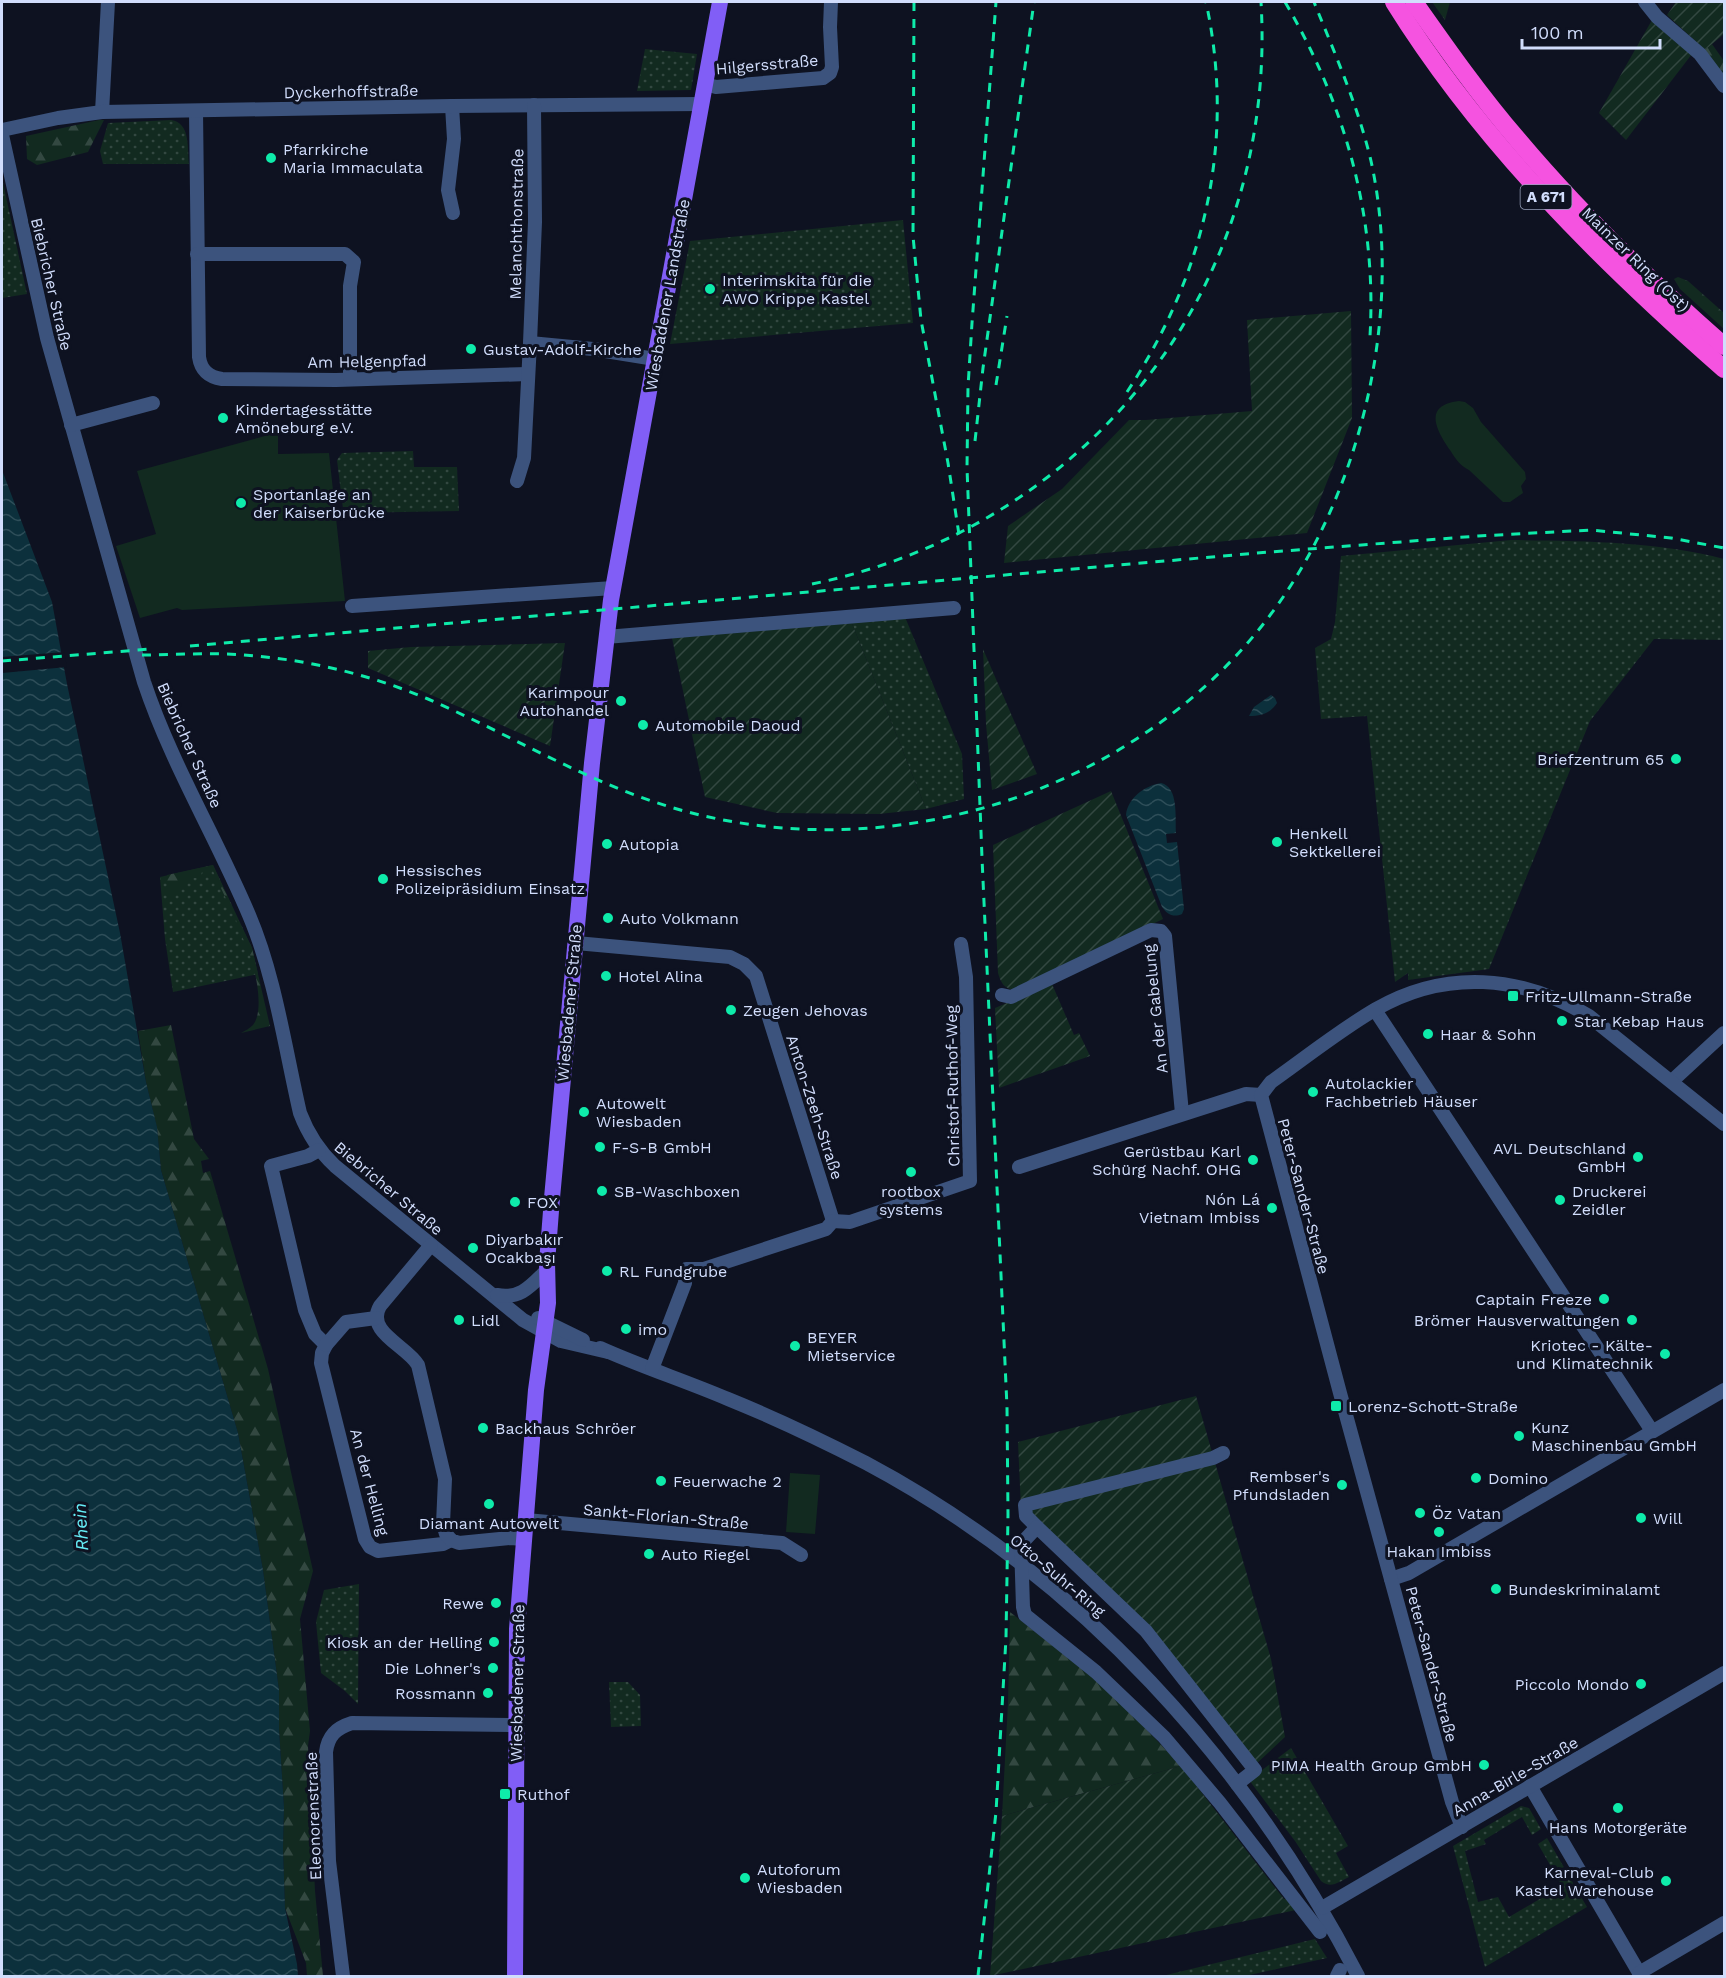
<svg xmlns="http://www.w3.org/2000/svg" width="1726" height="1978" viewBox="0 0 1726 1978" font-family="'Work Sans',sans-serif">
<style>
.grass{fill:url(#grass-dots)}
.forest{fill:url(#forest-firs)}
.garden{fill:url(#garden-furrows)}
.pitch{fill:#122a20}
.water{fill:url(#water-waves)}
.pier{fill:#0e1221}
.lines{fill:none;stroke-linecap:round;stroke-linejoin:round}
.minor{stroke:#3c537d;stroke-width:14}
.major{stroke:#815ef6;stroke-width:16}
.highway{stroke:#f553e0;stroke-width:18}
.rail{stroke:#0eebaa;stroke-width:3;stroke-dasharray:9 8;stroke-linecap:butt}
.poi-dot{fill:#0eebaa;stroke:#0e1221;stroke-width:2}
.labels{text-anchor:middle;stroke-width:6;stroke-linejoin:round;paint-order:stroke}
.shield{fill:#0e1221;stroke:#96a0ba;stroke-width:1.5}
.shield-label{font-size:15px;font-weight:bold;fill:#d1ddfc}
.street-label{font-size:16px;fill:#d1ddfc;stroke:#0e1221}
.poi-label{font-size:16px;fill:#d1ddfc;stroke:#0e1221;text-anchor:start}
.water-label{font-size:18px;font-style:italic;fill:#65ecf6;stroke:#0e1221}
</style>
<defs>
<pattern id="grass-dots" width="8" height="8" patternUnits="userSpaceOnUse" patternTransform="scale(1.5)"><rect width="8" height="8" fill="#122a20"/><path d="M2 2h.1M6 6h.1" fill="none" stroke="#334841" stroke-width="1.8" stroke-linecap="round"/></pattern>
<pattern id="forest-firs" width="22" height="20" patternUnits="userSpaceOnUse" patternTransform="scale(1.5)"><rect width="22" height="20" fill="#122a20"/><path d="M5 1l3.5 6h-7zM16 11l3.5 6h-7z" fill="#334841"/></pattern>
<pattern id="garden-furrows" width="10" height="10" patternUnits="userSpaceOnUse" patternTransform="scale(1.5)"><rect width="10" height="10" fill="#122a20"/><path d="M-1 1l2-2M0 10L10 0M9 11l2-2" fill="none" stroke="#334841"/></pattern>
<pattern id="water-waves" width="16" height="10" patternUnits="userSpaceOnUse" patternTransform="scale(1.5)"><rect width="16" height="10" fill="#0c303c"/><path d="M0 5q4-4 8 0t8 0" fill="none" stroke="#2e4e59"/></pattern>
</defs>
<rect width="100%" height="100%" fill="#0e1221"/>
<!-- grass -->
<g class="grass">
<polygon points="645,49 697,54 691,90 637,91"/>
<path d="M171,120c20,3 16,28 18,44h-86l-3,-13 8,-28z"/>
<polygon points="2,178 27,294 2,298"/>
<polygon points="903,220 913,323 670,344 690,241"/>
<polygon points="413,451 414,467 457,467 459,511 346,513 343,509 337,460 342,453"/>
<path d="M1511,540c67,1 148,1 213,19v81l-70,-1 -64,82 -101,248 -81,11v-7l-13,9 -28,-266 -46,3 -6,-71 16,-9 4,-17 6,-66z"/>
<polygon points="905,617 962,754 964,799 926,809 851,621"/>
<polygon points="213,865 252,948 258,974 173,992 165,939 160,877"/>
<polygon points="359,1584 358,1704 345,1691 321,1673 316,1622 324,1590"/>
<polygon points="609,1682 628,1682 640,1695 641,1726 611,1727"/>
<path d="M1291,1748l57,98 -12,7 13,24c-10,5 -18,12 -28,4l-26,-40 -46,-61z"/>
<polygon points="1521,1806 1529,1808 1541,1829 1532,1835 1522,1817 1484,1840 1486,1844 1465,1851 1478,1902 1498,1897 1509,1917 1562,1886 1538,1844 1547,1838 1587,1907 1485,1967 1453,1846"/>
<polygon points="1315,1939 1327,1958 1245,1976 1162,1976"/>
</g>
<!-- forest -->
<g class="forest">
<polygon points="1432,2 1450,2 1445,20"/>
<polygon points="1712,44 1724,61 1724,76 1705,50"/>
<polygon points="99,120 104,120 88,152 37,165 27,159 26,136"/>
<polygon points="1678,277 1688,281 1724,313 1724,329 1680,289 1674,279"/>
<polygon points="213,865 232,906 229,905 212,869 202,872 200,878 190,878 173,892 171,898 167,897 167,875"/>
<path d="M235,913l17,35 18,78 -29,7c4,-2 9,-5 12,-8 12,-15 2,-56 -4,-73 -5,-13 -13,-24 -14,-39z"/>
<polygon points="171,1025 194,1139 209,1159 201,1161 203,1173 210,1171 268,1369 313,1571 300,1619 310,1731 308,1746 315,1891 323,1976 307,1976 306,1963 285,1908 283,1848 284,1807 279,1729 279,1690 263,1570 238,1433 161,1170 157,1128 146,1082 138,1031"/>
<polygon points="1010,1612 1111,1692 1181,1766 1002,1816 1008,1703"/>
</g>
<!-- garden -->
<g class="garden">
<polygon points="1676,2 1724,2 1724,34 1705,50 1667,15"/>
<polygon points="1652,20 1692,54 1626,140 1599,113"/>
<polygon points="1351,311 1352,418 1307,533 1004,563 1008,526 1062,489 1129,420 1146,420 1252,411 1247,320"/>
<polygon points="851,621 926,809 879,814 777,813 705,797 672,638"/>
<polygon points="565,643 550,746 368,668 368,651 411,647"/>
<polygon points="983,649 1037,774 992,790 986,724"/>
<path d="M1111,791l52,128 -148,71c-11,-1 -14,-7 -17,-17l-5,-128z"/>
<polygon points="1052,984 1074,1035 1079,1033 1090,1056 999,1088 995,1008"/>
<polygon points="1196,1396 1271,1659 1285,1737 1255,1765 1204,1694 1154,1634 1021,1509 1018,1442"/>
<polygon points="1181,1766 1284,1899 1289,1899 1296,1910 990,1976 1002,1816"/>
</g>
<!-- pitch -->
<g class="pitch">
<path d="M1459,401l6,1 8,6 8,14 44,50 1,7 -5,7 2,7 -13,9h-7l-34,-32c-9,-4 -14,-12 -19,-20 -13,-19 -28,-45 9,-49z"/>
<polygon points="272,434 278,434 278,454 329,453 345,601 182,610 177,608 140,618 116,546 156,534 137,471"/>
<polygon points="790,1473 820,1475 815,1534 786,1532"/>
</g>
<!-- water -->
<g class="water">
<polygon points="2,470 52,602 67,684 120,933 146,1082 157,1127 161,1170 238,1433 263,1570 279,1690 279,1729 284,1807 283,1848 285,1908 297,1964 298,1976 2,1976"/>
<path d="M1271,695l4,3 2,5c-7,11 -17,13 -28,13l5,-9z"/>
<path d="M1161,783c18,4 14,35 15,50l-10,1 1,9 10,-1 7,67 -2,5c-9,4 -15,0 -20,-7l-36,-92c2,-17 18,-29 35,-32z"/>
</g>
<!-- pier -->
<polygon class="pier" points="64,652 67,667 2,673 2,657"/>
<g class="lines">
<!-- minor -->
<g class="minor">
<polyline points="1645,2 1657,17 1700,54 1724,86"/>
<polyline points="705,84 716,87 823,78 830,73 832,67 830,27 831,2"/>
<polyline points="452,106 454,139 448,190 453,213"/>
<path d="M196,111l3,246c2,13 9,20 23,22l114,1 192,-6"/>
<polyline points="102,112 108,2"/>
<polyline points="2,130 58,118 102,112 452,106 702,104"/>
<path d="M2,135l45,203 97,344c27,81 72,155 105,233 26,61 36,133 51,198 8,21 19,38 35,53l188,154 38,21 47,11"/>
<polyline points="197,254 345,254 354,262 350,286 350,379"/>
<polyline points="530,343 593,349 655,359"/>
<polyline points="71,425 153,403"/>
<polyline points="517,481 524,458 530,343 535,222 534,105"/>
<polyline points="352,606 613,588"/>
<polyline points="606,637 954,608"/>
<polyline points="576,943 730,957 744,964 756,976 833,1221"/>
<polyline points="1002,995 1011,997 1151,930 1161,931 1165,936 1182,1113"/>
<polyline points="1375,1010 1652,1431"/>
<polyline points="1672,1081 1724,1033"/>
<polyline points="319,1150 308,1156 271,1166 305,1310 315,1334 326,1345 322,1353 321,1363 365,1539 370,1547 378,1551 443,1544 451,1540"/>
<polyline points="1019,1167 1246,1094 1261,1095"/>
<path d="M431,1245l-51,61c-15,26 27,40 38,59l27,114 -2,45 3,10 5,6 8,3 51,-5 14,1"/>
<path d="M497,1295c22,4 32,-7 47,-22"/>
<polyline points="538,1318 583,1340"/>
<polyline points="326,1345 346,1322 376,1318"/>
<path d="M600,1348c42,19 86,33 128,51 47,19 93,41 138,64 214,114 382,300 492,513"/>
<polyline points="652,1369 685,1283 686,1269 704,1269 826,1229 833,1221 850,1222 970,1181 966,977 961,944"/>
<polyline points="526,1520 782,1543 801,1555"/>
<polyline points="1037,1527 1026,1516 1025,1505 1213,1458 1223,1453"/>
<polyline points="1391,1579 1409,1573 1724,1390"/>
<polyline points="1237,1784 1255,1770 1146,1631 1037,1527 1021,1544 1023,1607 1025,1615 1096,1672 1164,1737 1220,1803 1320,1932"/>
<polyline points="1530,1786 1641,1976"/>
<path d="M1462,1827l-10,-25 -112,-409 -79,-298 10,-13c34,-24 69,-52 105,-73 70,-40 145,-34 213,7l135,108"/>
<polyline points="1322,1908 1724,1673"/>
<polyline points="1639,1973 1724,1923"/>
<path d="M343,1976l-14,-115 -3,-109c2,-16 10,-24 26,-29l164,2"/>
<polyline points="1337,1976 1340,1970"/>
</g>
<!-- major -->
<polyline class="major" points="515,1976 517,1629 536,1390 548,1303 547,1263 552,1198 592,763 611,600 720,2"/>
<!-- highway -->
<g class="highway">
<path d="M1394,2c87,140 207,259 330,367"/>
<path d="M1414,2c33,47 66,94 104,138 63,75 133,142 206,206"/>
</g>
<!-- rail -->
<g class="rail">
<polyline points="914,2 913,236 921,320 948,463 960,541"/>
<path d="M1285,2c60,102 92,215 85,334"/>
<polyline points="996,385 1007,316"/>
<path d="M1127,392c78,-118 109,-251 79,-390"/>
<polyline points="975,441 983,368 1034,2"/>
<path d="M812,584c278,-57 466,-299 449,-582"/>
<polyline points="190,646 1257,553 1478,536 1591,530 1671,538 1724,548"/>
<path d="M142,655c28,0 56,-2 85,-1 69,3 137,18 201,45 83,36 162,85 249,110 235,67 506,-32 628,-247 66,-117 95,-269 66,-401 -13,-55 -36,-107 -57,-159"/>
<polyline points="2,661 151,649"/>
<polyline points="978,1976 996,1812 1006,1638 1008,1515 1007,1407 982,858 967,468 968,387 972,323 996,2"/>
</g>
</g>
<!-- markers -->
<g class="poi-dot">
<circle cx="271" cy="158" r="6"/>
<circle cx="710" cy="289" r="6"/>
<circle cx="471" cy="349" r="6"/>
<circle cx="223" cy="418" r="6"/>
<circle cx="241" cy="503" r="6"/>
<circle cx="621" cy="701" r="6"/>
<circle cx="643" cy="725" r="6"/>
<circle cx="1676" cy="759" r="6"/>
<circle cx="1277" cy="842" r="6"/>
<circle cx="607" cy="844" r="6"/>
<circle cx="383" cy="879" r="6"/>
<circle cx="608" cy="918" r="6"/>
<circle cx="606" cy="976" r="6"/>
<rect x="1507" y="990" width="12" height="12" rx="3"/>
<circle cx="731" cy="1010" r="6"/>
<circle cx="1562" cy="1021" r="6"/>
<circle cx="1428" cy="1034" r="6"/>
<circle cx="1313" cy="1092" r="6"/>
<circle cx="584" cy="1112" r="6"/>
<circle cx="600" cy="1147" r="6"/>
<circle cx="1638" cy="1157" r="6"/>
<circle cx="1253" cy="1160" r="6"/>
<circle cx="911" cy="1172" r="6"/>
<circle cx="602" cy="1191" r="6"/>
<circle cx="1560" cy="1200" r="6"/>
<circle cx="515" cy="1202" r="6"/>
<circle cx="1272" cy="1208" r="6"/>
<circle cx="473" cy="1248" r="6"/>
<circle cx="607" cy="1271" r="6"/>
<circle cx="1604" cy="1299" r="6"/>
<circle cx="459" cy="1320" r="6"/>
<circle cx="1632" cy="1320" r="6"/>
<circle cx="626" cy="1329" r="6"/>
<circle cx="795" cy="1346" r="6"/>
<circle cx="1665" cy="1354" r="6"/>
<rect x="1330" y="1400" width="12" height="12" rx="3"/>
<circle cx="483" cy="1428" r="6"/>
<circle cx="1519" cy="1436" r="6"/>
<circle cx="1476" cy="1478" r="6"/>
<circle cx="661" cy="1481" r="6"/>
<circle cx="1342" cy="1485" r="6"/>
<circle cx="489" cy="1504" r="6"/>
<circle cx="1420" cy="1513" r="6"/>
<circle cx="1641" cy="1518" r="6"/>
<circle cx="1439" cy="1532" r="6"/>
<circle cx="649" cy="1554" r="6"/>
<circle cx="1496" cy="1589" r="6"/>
<circle cx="496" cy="1603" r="6"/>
<circle cx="494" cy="1642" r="6"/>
<circle cx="493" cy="1668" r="6"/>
<circle cx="1641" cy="1684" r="6"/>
<circle cx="488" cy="1693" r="6"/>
<circle cx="1484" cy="1765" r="6"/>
<rect x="499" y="1788" width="12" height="12" rx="3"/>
<circle cx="1618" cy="1808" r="6"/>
<circle cx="745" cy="1878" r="6"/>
<circle cx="1666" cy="1881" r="6"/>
</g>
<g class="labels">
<!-- shield labels -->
<rect class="shield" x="1520.5" y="185" width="51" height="24" rx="4.5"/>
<g class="shield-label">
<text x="1546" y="202">A 671</text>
</g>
<!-- street labels -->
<g class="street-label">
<text transform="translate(767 64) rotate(-5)" y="6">Hilgersstraße</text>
<text transform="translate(351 91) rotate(-1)" y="6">Dyckerhoffstraße</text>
<text transform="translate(516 224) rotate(-89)" y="6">Melanchthonstraße</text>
<text transform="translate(1636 259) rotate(44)" y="6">Mainzer Ring (Ost)</text>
<text transform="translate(52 284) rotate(77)" y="6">Biebricher Straße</text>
<text transform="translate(667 295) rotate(-80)" y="6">Wiesbadener Landstraße</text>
<text transform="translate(367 361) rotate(-1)" y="6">Am Helgenpfad</text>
<text transform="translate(190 745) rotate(66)" y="6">Biebricher Straße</text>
<text transform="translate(569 1003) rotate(-85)" y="6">Wiesbadener Straße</text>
<text transform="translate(1155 1009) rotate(-96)" y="6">An der Gabelung</text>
<text transform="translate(952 1086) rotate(-91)" y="6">Christof-Ruthof-Weg</text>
<text transform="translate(815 1107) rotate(72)" y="6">Anton-Zeeh-Straße</text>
<text transform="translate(389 1188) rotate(40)" y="6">Biebricher Straße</text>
<text transform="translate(1304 1196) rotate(75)" y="6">Peter-Sander-Straße</text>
<text transform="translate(370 1482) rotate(75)" y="6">An der Helling</text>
<text transform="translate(666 1516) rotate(5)" y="6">Sankt-Florian-Straße</text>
<text transform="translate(1058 1575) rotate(40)" y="6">Otto-Suhr-Ring</text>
<text transform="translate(1432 1664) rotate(75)" y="6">Peter-Sander-Straße</text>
<text transform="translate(517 1683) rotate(-89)" y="6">Wiesbadener Straße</text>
<text transform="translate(1515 1776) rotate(-30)" y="6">Anna-Birle-Straße</text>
<text transform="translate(313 1816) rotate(-92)" y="6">Eleonorenstraße</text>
</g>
<!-- poi labels -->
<g class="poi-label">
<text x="283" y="155">Pfarrkirche<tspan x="283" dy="18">Maria Immaculata</tspan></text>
<text x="722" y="286">Interimskita für die<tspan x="722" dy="18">AWO Krippe Kastel</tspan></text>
<text x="483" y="355">Gustav-Adolf-Kirche</text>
<text x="235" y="415">Kindertagesstätte<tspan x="235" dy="18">Amöneburg e.V.</tspan></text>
<text x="253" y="500">Sportanlage an<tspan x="253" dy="18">der Kaiserbrücke</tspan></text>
<text x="609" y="698" text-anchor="end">Karimpour<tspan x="609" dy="18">Autohandel</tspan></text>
<text x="655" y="731">Automobile Daoud</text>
<text x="1664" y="765" text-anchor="end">Briefzentrum 65</text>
<text x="1289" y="839">Henkell<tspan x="1289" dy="18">Sektkellerei</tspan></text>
<text x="619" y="850">Autopia</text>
<text x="395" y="876">Hessisches<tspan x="395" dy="18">Polizeipräsidium Einsatz</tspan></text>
<text x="620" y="924">Auto Volkmann</text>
<text x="618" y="982">Hotel Alina</text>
<text x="1525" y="1002">Fritz-Ullmann-Straße</text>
<text x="743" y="1016">Zeugen Jehovas</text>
<text x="1574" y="1027">Star Kebap Haus</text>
<text x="1440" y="1040">Haar &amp; Sohn</text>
<text x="1325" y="1089">Autolackier<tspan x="1325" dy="18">Fachbetrieb Häuser</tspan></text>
<text x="596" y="1109">Autowelt<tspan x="596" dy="18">Wiesbaden</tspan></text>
<text x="612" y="1153">F-S-B GmbH</text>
<text x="1626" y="1154" text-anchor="end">AVL Deutschland<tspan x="1626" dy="18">GmbH</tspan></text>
<text x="1241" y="1157" text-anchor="end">Gerüstbau Karl<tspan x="1241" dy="18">Schürg Nachf. OHG</tspan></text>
<text x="614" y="1197">SB-Waschboxen</text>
<text x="911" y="1197" text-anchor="middle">rootbox<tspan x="911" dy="18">systems</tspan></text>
<text x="1572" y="1197">Druckerei<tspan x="1572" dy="18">Zeidler</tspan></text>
<text x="1260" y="1205" text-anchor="end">Nón Lá<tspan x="1260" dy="18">Vietnam Imbiss</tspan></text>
<text x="527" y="1208">FOX</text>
<text x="485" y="1245">Diyarbakır<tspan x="485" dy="18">Ocakbaşı</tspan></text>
<text x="619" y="1277">RL Fundgrube</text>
<text x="1592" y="1305" text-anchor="end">Captain Freeze</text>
<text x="471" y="1326">Lidl</text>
<text x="1620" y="1326" text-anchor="end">Brömer Hausverwaltungen</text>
<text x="638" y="1335">imo</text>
<text x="807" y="1343">BEYER<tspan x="807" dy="18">Mietservice</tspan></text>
<text x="1653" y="1351" text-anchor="end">Kriotec - Kälte-<tspan x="1653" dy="18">und Klimatechnik</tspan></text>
<text x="1348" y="1412">Lorenz-Schott-Straße</text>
<text x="1531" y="1433">Kunz<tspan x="1531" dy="18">Maschinenbau GmbH</tspan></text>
<text x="495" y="1434">Backhaus Schröer</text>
<text x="1330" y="1482" text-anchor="end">Rembser's<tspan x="1330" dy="18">Pfundsladen</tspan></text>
<text x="1488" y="1484">Domino</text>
<text x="673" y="1487">Feuerwache 2</text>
<text x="1432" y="1519">Öz Vatan</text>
<text x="1653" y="1524">Will</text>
<text x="489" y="1529" text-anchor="middle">Diamant Autowelt</text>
<text x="1439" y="1557" text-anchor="middle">Hakan Imbiss</text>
<text x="661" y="1560">Auto Riegel</text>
<text x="1508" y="1595">Bundeskriminalamt</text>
<text x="484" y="1609" text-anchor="end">Rewe</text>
<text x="482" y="1648" text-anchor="end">Kiosk an der Helling</text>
<text x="481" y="1674" text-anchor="end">Die Lohner's</text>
<text x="1629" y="1690" text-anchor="end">Piccolo Mondo</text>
<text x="476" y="1699" text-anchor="end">Rossmann</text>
<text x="1472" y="1771" text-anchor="end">PIMA Health Group GmbH</text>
<text x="517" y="1800">Ruthof</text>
<text x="1618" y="1833" text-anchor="middle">Hans Motorgeräte</text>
<text x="757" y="1875">Autoforum<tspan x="757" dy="18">Wiesbaden</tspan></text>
<text x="1654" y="1878" text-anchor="end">Karneval-Club<tspan x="1654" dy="18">Kastel Warehouse</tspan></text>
</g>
<!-- water labels -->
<g class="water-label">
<text transform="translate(81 1527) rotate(-93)" y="6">Rhein</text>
</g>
</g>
<!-- border -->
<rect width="1726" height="1978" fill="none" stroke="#d1ddfc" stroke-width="6"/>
<!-- scale -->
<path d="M1522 39v9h138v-9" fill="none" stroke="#d1ddfc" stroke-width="3"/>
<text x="1531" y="39" font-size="18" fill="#d1ddfc" stroke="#0e1221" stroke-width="4.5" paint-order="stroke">100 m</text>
</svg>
